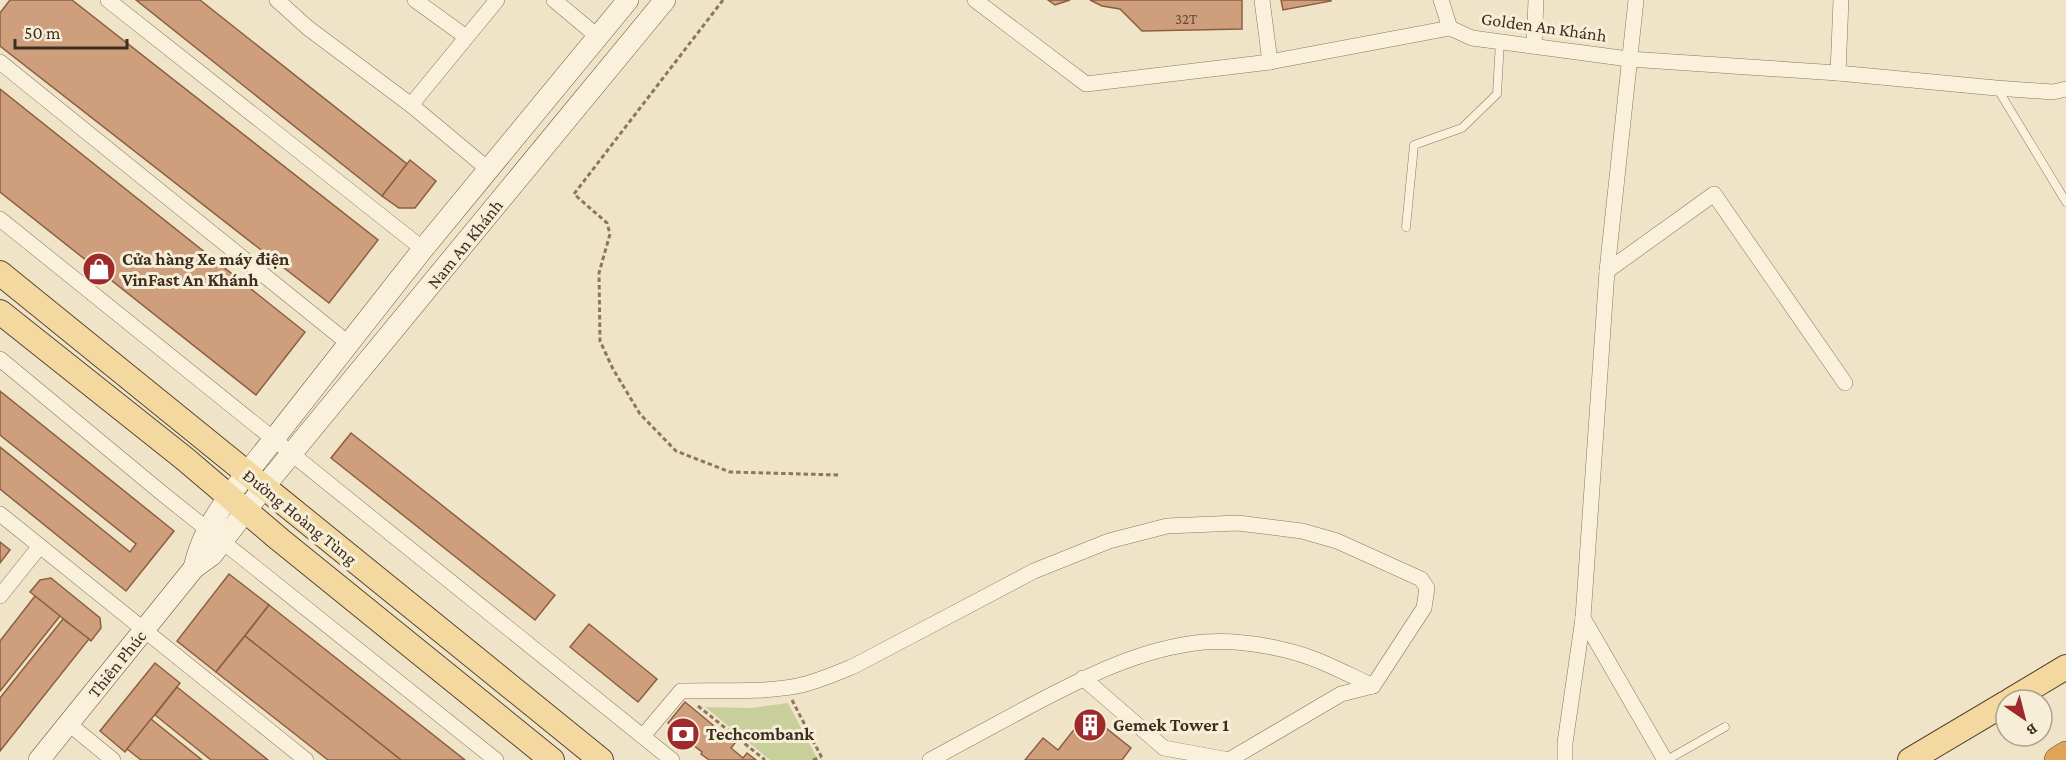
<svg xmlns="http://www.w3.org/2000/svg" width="2066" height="760" viewBox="0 0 2066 760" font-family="'Crimson Pro',serif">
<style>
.green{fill:#c9cf9b}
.building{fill:#cf9f7d;stroke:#8d5f41;stroke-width:1.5}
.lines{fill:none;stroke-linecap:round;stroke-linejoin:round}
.lane-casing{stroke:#8d765c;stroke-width:9}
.street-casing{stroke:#8d765c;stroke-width:16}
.secondary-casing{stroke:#6f573f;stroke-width:22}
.primary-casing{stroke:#5b4430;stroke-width:26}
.highway-casing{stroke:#5b4430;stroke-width:28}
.path{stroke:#8d765c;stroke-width:3;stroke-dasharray:4.5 3;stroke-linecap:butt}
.lane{stroke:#faf1dc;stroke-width:8}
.street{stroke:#faf1dc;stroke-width:15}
.secondary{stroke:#faf1dc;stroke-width:21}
.primary{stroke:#f3d9a0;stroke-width:24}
.highway{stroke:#e0a458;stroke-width:27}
.labels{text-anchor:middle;stroke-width:6;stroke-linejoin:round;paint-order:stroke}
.number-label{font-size:15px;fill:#624a37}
.street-label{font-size:18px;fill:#3d2e20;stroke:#f7eed8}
.poi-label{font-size:18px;font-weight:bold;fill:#3d2e20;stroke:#f7eed8;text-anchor:start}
</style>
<rect width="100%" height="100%" fill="#f0e4c8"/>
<!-- green -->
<polygon class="green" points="788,703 818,760 770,760 705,707 751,708"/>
<!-- building -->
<g class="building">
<polygon points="10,0 72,0 378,240 329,303 0,46 0,13"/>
<polygon points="136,0 200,0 407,164 382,196"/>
<polygon points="1048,0 1070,0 1055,5"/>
<polygon points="1090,0 1242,0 1242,29 1142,31 1120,9 1102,6"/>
<polygon points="1281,0 1331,0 1331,1 1283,10"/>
<polygon points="0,89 305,332 256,395 0,192"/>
<polygon points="410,160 436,181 415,208 399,208 382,196"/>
<polygon points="0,391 174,531 126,591 0,489 0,447 130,552 136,544 0,435"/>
<polygon points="351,433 555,595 535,620 331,458"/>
<polygon points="0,542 10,550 0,563"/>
<polygon points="229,574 269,605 216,672 177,641"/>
<polygon points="51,578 100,618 101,628 91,641 30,592 40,580"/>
<polygon points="35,596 60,616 0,691 0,641"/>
<polygon points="269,605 465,760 401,760 245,636"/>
<polygon points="63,619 89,639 0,751 0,698"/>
<polygon points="589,624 657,679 638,702 570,647"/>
<polygon points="245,636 401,760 328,760 216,672"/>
<polygon points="155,663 180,683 125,752 100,731"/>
<polygon points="177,687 268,760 211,760 155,715"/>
<polygon points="685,702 713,725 708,731 715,736 720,730 735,743 731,748 743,758 747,753 756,760 709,760 701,754 702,752 672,729 673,727 668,723"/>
<polygon points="1087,713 1131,748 1122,760 1025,760 1043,738 1058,750"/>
<polygon points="151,719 202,760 141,760 127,749"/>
</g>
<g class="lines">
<!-- lane casing -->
<g class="lane-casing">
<g id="lane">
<polyline points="1997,88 2066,202"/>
<polyline points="1406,227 1414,145 1462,128 1497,94 1500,41"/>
<polyline points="1667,760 1725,727"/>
</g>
</g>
<!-- street casing -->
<g class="street-casing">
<g id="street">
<polyline points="108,0 423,249"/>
<polyline points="277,0 308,28 411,105 489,170"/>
<polyline points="415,0 466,37"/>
<polyline points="554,0 597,36"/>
<polyline points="975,0 1086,84 1270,62 1450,28 1472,38 1629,59 1838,73 1996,88 2053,92 2066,89"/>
<polyline points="1262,0 1270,62"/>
<polyline points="1441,0 1450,28"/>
<polyline points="1534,46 1536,0"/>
<polyline points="0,62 348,343"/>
<polyline points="1838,73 1841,0"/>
<polyline points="411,105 497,0"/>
<polyline points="0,219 672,760"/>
<polyline points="1607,271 1714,194 1845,383"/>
<polyline points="0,359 163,494 496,760"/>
<polyline points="0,514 306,760"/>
<polyline points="0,596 40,546"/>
<polyline points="1583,618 1665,760"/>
<polyline points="1083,678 1164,748 1229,760"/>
<polyline points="69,724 113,760"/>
<path d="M643,736l38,-45c38,-1 79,2 116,-5 20,-4 38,-12 57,-20l180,-95 75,-30 58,-15 71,-3 64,8 35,10 84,38 6,9 -3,20 -51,78 -32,8 -112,66"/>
<path d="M930,760c33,-18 67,-36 100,-54 55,-29 111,-58 174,-64 26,-2 56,2 81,8 31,7 60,23 88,36"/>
<polyline points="1565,760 1565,743 1583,618 1607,271 1636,0"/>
</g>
</g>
<!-- secondary casing -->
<g class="secondary-casing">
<g id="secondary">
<path d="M194,568c7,-30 18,-47 35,-72l194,-247 205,-249"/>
<polyline points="39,760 194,568 212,555 264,487 665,0"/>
</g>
</g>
<!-- primary casing -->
<g class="primary-casing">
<g id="primary">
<polyline points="0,273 601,760"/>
<polyline points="0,312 185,459 279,539 552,760"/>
<polyline points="2011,700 2066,667"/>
<polyline points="1910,760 2006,703"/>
</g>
</g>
<!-- highway casing -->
<g class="highway-casing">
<polyline id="highway" points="2058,760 2066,755"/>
</g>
<!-- path -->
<g class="path">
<polyline points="723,0 574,194 607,223 610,234 599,273 600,341 613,369 640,414 676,451 730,472 839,475"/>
<polyline points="792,700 823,760"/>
<polyline points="698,706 765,760"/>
<polyline points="813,760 821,757"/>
</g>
<!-- lane -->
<use href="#lane" class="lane"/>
<!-- street -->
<use href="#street" class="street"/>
<!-- secondary -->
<use href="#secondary" class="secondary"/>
<!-- primary -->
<use href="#primary" class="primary"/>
<!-- highway -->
<use href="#highway" class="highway"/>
</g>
<!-- icons -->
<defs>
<g id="shop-disc" transform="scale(1.725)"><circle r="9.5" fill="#9e2a2b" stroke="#f7eed8"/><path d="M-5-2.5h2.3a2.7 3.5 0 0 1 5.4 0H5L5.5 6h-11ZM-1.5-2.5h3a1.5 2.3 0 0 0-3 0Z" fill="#fff"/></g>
<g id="building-disc" transform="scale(1.725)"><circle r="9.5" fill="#9e2a2b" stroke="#f7eed8"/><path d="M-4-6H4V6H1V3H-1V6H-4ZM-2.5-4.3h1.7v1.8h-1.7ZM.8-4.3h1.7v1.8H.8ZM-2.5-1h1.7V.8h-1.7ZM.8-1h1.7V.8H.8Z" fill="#fff"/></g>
<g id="bank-disc" transform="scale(1.725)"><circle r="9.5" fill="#9e2a2b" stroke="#f7eed8"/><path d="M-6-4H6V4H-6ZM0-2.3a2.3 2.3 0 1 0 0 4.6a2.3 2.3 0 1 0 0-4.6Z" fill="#fff"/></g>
</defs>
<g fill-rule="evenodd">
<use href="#shop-disc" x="99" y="269"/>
<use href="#building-disc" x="1090" y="725"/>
<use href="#bank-disc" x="683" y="734"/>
</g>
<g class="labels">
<!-- number labels -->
<g class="number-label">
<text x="1186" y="24">32T</text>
</g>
<!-- street labels -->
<g class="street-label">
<text transform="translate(1544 27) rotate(8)" y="6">Golden An Khánh</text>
<text transform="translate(465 244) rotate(-51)" y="6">Nam An Khánh</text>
<text transform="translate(300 517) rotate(39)" y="6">Đường Hoàng Tùng</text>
<text transform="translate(117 664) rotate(-51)" y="6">Thiên Phúc</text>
</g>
<!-- poi labels -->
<g class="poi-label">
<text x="122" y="265">Cửa hàng Xe máy điện<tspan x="122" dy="21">VinFast An Khánh</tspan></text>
<text x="1113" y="731">Gemek Tower 1</text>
<text x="706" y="740">Techcombank</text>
</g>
</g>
<!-- north arrow -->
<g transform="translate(2024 718) rotate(145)"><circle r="28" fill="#f7eed8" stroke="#ada18e" stroke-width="1.5"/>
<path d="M0-4.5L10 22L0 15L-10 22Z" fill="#9e2a2b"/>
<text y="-9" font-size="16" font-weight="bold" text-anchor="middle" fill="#3d2e20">B</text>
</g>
<!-- scale -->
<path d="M15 39v9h112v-9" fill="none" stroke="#3d2e20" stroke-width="3"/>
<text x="24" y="39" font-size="18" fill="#3d2e20" stroke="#f7eed8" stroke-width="4.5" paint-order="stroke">50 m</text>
</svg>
